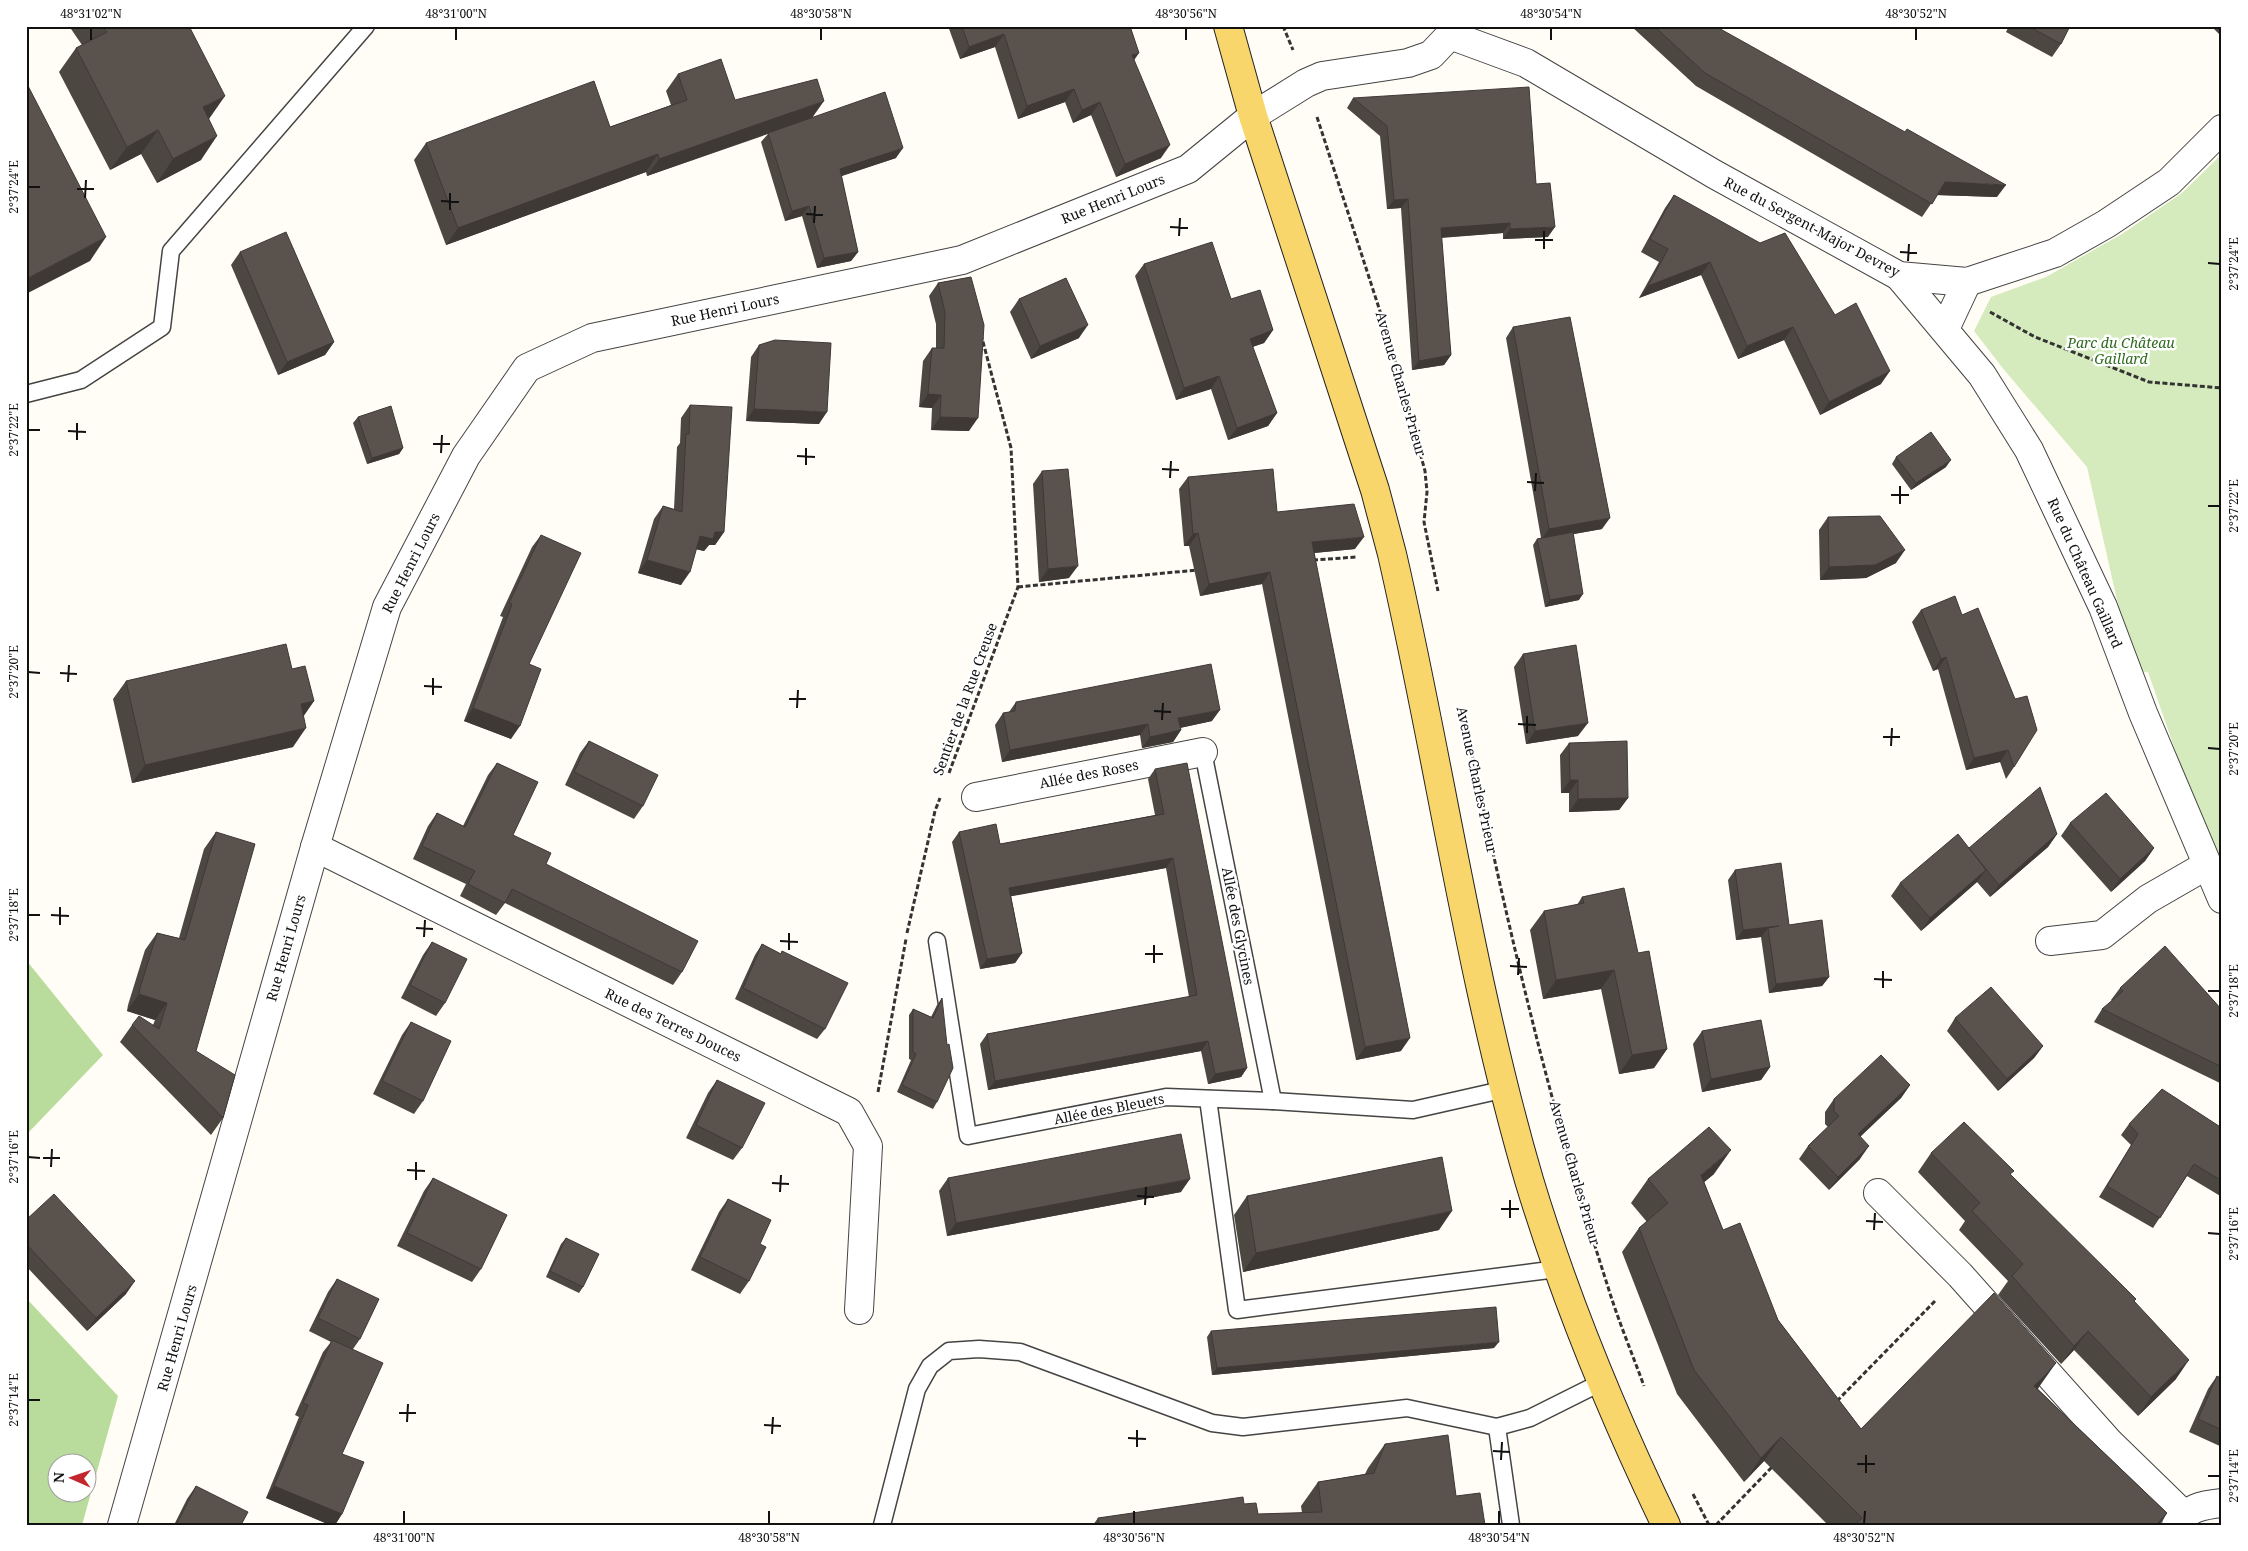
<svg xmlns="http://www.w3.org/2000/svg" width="2248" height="1551" viewBox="0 0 2248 1551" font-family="'Noto Serif',serif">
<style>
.green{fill:#d5ebbd}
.forest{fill:#b9dc9c;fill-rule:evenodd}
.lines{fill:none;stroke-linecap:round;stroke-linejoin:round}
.lane-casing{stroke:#444;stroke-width:19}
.street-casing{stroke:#444;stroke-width:30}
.primary-casing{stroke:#222;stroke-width:30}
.path{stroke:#333;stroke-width:3;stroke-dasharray:5 2.5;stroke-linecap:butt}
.lane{stroke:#fff;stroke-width:16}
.street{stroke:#fff;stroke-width:28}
.primary{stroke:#f9d66b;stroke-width:28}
.wall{fill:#4d4742}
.shaded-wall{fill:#3f3936}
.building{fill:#5a524d;stroke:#3f3936}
.ticks{fill:none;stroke:#111;stroke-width:2}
.labels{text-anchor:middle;stroke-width:5;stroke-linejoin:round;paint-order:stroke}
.street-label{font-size:14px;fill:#111;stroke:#fff}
.park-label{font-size:14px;font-style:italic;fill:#2f6b1f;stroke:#fff}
.neatline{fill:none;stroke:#111;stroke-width:2}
.ticks-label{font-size:12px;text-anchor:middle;fill:#111}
</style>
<rect width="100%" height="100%" fill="#fffdf5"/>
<!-- green -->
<polygon class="green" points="2222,154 2222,878 2220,879 2148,672 2133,671 2087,467 2005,371 1974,331 1991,297 2046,277 2122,234 2182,193"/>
<!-- forest -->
<g class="forest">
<polygon points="26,960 103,1055 26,1135"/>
<path d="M26,1298l92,98 -36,129h-56zM58,1464h30v30h-30z"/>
</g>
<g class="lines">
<!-- lane casing -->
<g class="lane-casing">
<g id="lane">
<polyline points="26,394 81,380 162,327 171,251 366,26"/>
<polyline points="1203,752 1273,1101"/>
<polyline points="937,941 968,1136 1166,1097 1273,1101 1413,1110 1506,1089"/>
<polyline points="1208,1099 1237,1310 1557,1269"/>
<polyline points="1497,1427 1511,1525"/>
<polyline points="882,1525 917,1389 930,1366 949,1351 979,1349 1020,1352 1212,1423 1243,1427 1407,1408 1497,1427 1530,1418 1602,1382"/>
</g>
</g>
<!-- street casing -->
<g class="street-casing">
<g id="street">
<polyline points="1450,35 1526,63 1714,174 1899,276 1967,282 2055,253 2106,224 2169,182 2222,129"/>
<polyline points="1899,276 1982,375 2029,450 2103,607 2143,713 2222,899"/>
<polyline points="1945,329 1967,282"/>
<polyline points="976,797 1203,752"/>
<polyline points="315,847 849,1112 868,1146 859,1310"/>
<polyline points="2050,941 2102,935 2148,899 2207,865"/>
<polyline points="1878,1193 1960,1275 2109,1442 2183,1514"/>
<polyline points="122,1525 315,847 387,607 466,456 527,368 592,338 962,260 1188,169 1253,116 1306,83 1322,76 1408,63 1431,55 1450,35"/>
<path d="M2176,1525c11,-17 26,-20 46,-22"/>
</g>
</g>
<!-- primary casing -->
<g class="primary-casing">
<path id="primary" d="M1228,26l25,90 122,374 17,64c48,208 77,421 137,626 36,119 83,233 137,345"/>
</g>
<!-- path -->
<g class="path">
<polyline points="1283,26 1293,50"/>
<polyline points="1317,117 1390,342 1425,471 1427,492 1424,522 1438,591"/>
<polyline points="1990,312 2035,337 2149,382 2222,388"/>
<polyline points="1313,560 1357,557"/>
<polyline points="1018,587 1197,570"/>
<path d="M1471,749c37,180 80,362 137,538 10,33 24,66 36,99"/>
<polyline points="949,773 1018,587 1011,448 982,338"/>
<polyline points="907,933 935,811 940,798"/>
<polyline points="878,1092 906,939"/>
<polyline points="1837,1401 1936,1300"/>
<polyline points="1693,1494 1709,1525"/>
<polyline points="1716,1525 1773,1466"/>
</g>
<!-- lane -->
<use href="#lane" class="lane"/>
<!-- street -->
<use href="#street" class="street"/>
<!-- primary -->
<use href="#primary" class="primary"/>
</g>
<!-- wall -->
<g class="wall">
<polygon points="69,26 189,26 209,119 201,160 157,183 141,154 110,170 59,72 76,48 82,45"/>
<polygon points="948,26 1130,26 1134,60 1161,158 1116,177 1091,115 1073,123 1065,102 1018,119 995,47 960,59"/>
<polygon points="1631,26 1715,26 1997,197 1937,195 1922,217 1696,86"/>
<polygon points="2009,26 2070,26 2061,44 2052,57 2006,32"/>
<polygon points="2211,26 2222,26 2222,37"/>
<polygon points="678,74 735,100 812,117 896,158 841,176 858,252 851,261 817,268 802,216 785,221 761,142 768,134 647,176 646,172 446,245 414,160 426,143 610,127 671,105 666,91"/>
<polygon points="1353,98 1536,184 1548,237 1503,239 1503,233 1441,238 1451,355 1444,365 1412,370 1401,208 1387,209 1380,136 1347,108"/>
<polygon points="1674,195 1835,315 1881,384 1820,415 1784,340 1738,359 1701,275 1639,298 1659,262 1641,252 1665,208"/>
<polygon points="240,252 334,342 325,355 278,375 231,265"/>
<polygon points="1144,264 1231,299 1273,330 1264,343 1252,347 1277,413 1268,426 1228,440 1211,389 1176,400 1135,276"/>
<polygon points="971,277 969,431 931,430 932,408 919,407 923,361 932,348 936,348 936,324 929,296 938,283"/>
<polygon points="1019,299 1079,338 1031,359 1010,312"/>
<polygon points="1513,327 1602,529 1573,534 1579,600 1545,607 1533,545 1537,539 1541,538 1506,338"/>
<polygon points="759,345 819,424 746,421 751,357"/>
<polygon points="690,405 724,532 715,545 709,545 704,551 696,549 681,585 638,573 654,519 663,506 674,509 677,447 680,443 681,418"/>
<polygon points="358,417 403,448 399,454 367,464 353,423"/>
<polygon points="1896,457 1946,467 1911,490 1892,464"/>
<polygon points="1042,471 1069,578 1039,582 1033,484"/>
<polygon points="1188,477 1277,512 1355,549 1314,553 1401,1051 1356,1060 1262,584 1200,596 1189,546 1184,546 1179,489"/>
<polygon points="1828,517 1896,563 1866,578 1820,580 1819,530"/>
<polygon points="541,535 511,739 464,721 503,617 500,616 532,547"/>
<polygon points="1921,610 1962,615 2015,699 2014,767 2006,779 2000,762 1966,770 1938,669 1933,671 1912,622"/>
<polygon points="1523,654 1578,736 1526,744 1514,667"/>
<polygon points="292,669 314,701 303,716 293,747 132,783 113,699 126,681"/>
<polygon points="1016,702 1212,721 1180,728 1181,730 1173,742 1142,748 1140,735 1002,762 995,725 1003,713 1009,712"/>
<polygon points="589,741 643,806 634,819 565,785 580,753"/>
<polygon points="1569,743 1628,798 1619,810 1569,812 1569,793 1561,793 1560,755"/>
<polygon points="497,763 513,835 546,864 682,972 673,985 505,903 496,915 460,896 466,884 413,859 428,826 437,813 463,826 488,775"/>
<polygon points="1155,769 1247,1068 1241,1077 1208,1084 1201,1051 988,1090 980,1044 987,1034 1189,997 1166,868 1011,896 1022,953 1015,963 980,969 952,842 959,832 1000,844 1155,815 1148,779"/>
<polygon points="2070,823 2154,848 2145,861 2111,892 2061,836"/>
<polygon points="216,832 196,1051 223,1118 211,1135 120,1042 132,1025 153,1025 155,1020 127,1011 128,1005 145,950 157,933 179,938 204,849"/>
<polygon points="2057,834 2048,847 1990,897 1977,882 1921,931 1891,896 1900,883 1969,848"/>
<polygon points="1735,870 1789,925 1829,977 1822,986 1769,993 1761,937 1736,940 1728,880"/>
<polygon points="1582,897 1638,953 1667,1049 1654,1068 1619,1074 1601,989 1543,999 1530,930 1544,911 1577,905"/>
<polygon points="432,942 445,1003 436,1016 401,998 423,955"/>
<polygon points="762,944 780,954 782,951 825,1029 817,1039 735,999 755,955"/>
<polygon points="2120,988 2222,1010 2222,1084 2094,1022 2102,1009 2112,1001 2111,1000"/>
<polygon points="942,998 937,1102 933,1109 897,1092 911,1060 909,1059 909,1015 913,1009 931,1017 937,1005"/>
<polygon points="1955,1018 2043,1046 2034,1058 1998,1091 1947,1031"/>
<polygon points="411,1022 423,1101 414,1114 373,1094 402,1035"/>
<polygon points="1702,1031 1770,1067 1761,1080 1702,1092 1693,1044"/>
<polygon points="717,1080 742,1148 733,1160 686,1138 708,1093"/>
<polygon points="1910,1085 1901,1098 1860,1137 1860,1159 1829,1190 1799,1159 1808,1146 1828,1127 1825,1124 1825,1112 1834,1099"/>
<polygon points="2129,1124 2222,1128 2222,1197 2187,1176 2153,1228 2099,1197 2131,1145 2121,1135"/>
<polygon points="1931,1153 2011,1175 2134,1301 2176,1379 2138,1416 2074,1350 2061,1364 1998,1295 2008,1281 1959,1230 1965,1221 1918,1172"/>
<polygon points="1714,1174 1704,1182 1723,1230 1778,1320 1861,1429 2039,1387 2038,1389 2167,1513 2159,1525 1828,1525 1764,1461 1744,1482 1677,1394 1622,1252 1639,1228 1647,1222 1631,1203 1648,1179"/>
<polygon points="433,1178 481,1269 472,1282 397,1246 424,1191"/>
<polygon points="948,1178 1181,1192 947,1236 939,1191"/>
<polygon points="1247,1196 1439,1230 1243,1272 1234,1215"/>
<polygon points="728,1199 760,1244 749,1281 740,1294 691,1270 719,1212"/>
<polygon points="26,1220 126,1294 87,1331 26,1266"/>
<polygon points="566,1238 583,1287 579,1293 546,1277 561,1244"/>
<polygon points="337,1279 360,1339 353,1349 342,1454 342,1514 335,1525 330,1525 266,1498 299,1417 295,1415 323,1352 331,1342 309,1331 328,1292"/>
<polygon points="1211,1331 1494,1348 1212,1375 1207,1337"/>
<polygon points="2217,1376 2222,1379 2222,1447 2189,1432 2208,1389"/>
<polygon points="1385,1444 1456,1496 1485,1525 1093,1525 1098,1518 1244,1504 1258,1514 1302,1513 1301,1506 1318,1482 1365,1474 1368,1468"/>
<polygon points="196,1486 241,1525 174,1525 187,1499"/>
</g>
<!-- shaded-wall -->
<g class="shaded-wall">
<polygon points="1004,34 995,47 960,59 969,47"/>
<polygon points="1139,53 1130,66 1132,55"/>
<polygon points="1074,89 1065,102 1018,119 1027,106"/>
<polygon points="225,96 209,119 203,107"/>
<polygon points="824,101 812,118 647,176 659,159"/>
<polygon points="1100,102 1091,115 1073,123 1082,110"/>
<polygon points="158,130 141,154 110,170 127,147"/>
<polygon points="217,136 201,160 157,183 173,159"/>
<polygon points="1170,145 1161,158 1116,177 1125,164"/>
<polygon points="903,148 896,158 833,179 840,169"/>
<polygon points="658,154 646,172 446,245 458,228"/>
<polygon points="1945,182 2006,185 1997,197 1936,195"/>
<polygon points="1408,199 1401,208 1387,209 1394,200"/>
<polygon points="809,206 802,216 785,221 792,211"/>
<polygon points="1510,223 1503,233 1434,238 1441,228"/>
<polygon points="1555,227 1548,237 1503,239 1510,229"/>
<polygon points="106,237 90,261 26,294 26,279"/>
<polygon points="858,252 851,261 817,268 824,258"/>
<polygon points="1710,262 1701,275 1639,298 1648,286"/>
<polygon points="1088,325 1079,338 1031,359 1040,346"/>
<polygon points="1793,327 1784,340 1738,359 1747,346"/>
<polygon points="1273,330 1264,343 1241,351 1250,339"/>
<polygon points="334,342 325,355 278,375 287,362"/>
<polygon points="1451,355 1444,365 1412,370 1419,361"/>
<polygon points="1890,371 1881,384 1820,415 1829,402"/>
<polygon points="1219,376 1211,389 1176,400 1184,388"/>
<polygon points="928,394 941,395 932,408 919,407"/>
<polygon points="754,409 827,412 819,424 746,421"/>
<polygon points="1277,413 1268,426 1228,440 1237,428"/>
<polygon points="940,417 978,418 969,431 931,430"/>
<polygon points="403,448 399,454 367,464 372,458"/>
<polygon points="1951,460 1946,467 1911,490 1916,483"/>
<polygon points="1610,518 1602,529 1541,540 1549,529"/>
<polygon points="715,532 724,532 715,545 709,545 704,551 691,548 700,536"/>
<polygon points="1198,533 1189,546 1184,546 1193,534"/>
<polygon points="1364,537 1355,549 1303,554 1312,542"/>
<polygon points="1905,550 1896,563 1866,578 1820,580 1829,567"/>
<polygon points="647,560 690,572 681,585 638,573"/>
<polygon points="1078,566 1069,578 1039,582 1048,569"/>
<polygon points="1270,572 1262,584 1200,596 1209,584"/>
<polygon points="1583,594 1579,600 1545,607 1550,600"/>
<polygon points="1946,657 1938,669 1933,671 1941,659"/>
<polygon points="314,701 301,720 301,704"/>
<polygon points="473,708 520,726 511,739 464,721"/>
<polygon points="1220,710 1212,721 1170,730 1178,718"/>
<polygon points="1588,723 1578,736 1526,744 1535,731"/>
<polygon points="1148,724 1140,735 1002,762 1010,750"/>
<polygon points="306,728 293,747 132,783 145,765"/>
<polygon points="1181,730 1173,742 1142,748 1150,737"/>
<polygon points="2008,750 2000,762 1966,770 1974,758"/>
<polygon points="1570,780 1578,780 1569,793 1561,793"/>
<polygon points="1628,798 1619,810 1569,812 1578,799"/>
<polygon points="2057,834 2048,847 1990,897 1999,885"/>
<polygon points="2154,848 2145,861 2111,892 2120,879"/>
<polygon points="1173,858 1166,868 1002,898 1009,888"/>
<polygon points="1986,870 1977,882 1921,931 1930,918"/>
<polygon points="1779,926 1768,928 1761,937 1736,940 1743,930"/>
<polygon points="1022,953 1015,963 980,969 987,959"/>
<polygon points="1614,970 1601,989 1543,999 1556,980"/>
<polygon points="1829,977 1822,986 1769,993 1776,984"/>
<polygon points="139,994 167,1003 155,1020 127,1011"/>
<polygon points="1410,1038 1401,1051 1356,1060 1365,1047"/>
<polygon points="1208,1041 1201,1051 988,1090 995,1081"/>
<polygon points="2043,1046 2034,1058 1998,1091 2007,1079"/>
<polygon points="1667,1049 1654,1068 1619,1074 1632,1055"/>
<polygon points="1770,1067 1761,1080 1702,1092 1711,1079"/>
<polygon points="1247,1068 1241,1077 1208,1084 1215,1074"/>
<polygon points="1910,1085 1901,1098 1849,1147 1858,1134"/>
<polygon points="1869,1146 1860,1159 1829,1190 1838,1177"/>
<polygon points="1731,1150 1714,1174 1684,1199 1701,1175"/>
<polygon points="1190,1179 1181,1192 947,1236 956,1223"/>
<polygon points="1452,1211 1439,1230 1243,1272 1256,1253"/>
<polygon points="135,1281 126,1294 87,1331 96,1318"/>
<polygon points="2088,1331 2074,1350 2061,1364 2074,1346"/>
<polygon points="1499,1342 1494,1348 1212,1375 1217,1368"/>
<polygon points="2189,1360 2176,1379 2138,1416 2151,1397"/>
<polygon points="2056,1363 2039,1387 2018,1410 2034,1386"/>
<polygon points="1781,1437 1764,1461 1744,1482 1761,1458"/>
<polygon points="274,1486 342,1514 335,1525 330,1525 266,1498"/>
<polygon points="2167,1513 2159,1525 2156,1525"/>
</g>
<!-- building -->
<g class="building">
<polygon points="102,26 189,26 225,96 203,107 217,136 173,159 158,130 127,147 76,48 107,32"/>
<polygon points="962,26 1130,26 1139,53 1132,55 1170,145 1125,164 1100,102 1082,110 1074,89 1027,106 1004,34 969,47"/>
<polygon points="1654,26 1715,26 1905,132 1907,129 2006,185 1945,182 1932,204 1705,73"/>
<polygon points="2028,26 2070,26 2061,44"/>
<polygon points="721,59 735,100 817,79 824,101 659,159 658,154 458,228 426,143 594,81 610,127 687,100 678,74"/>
<polygon points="26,82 106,237 26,279"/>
<polygon points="1529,87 1536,184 1550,183 1555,227 1510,229 1510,223 1441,228 1451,355 1419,361 1408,199 1394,200 1387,126 1353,98"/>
<polygon points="885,92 903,148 840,169 858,252 824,258 809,206 792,211 768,133"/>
<polygon points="1674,195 1760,243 1785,233 1835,315 1856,303 1890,371 1829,402 1793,327 1747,346 1710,262 1648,286 1668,249 1650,239"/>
<polygon points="286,232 334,342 287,362 240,252"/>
<polygon points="1212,242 1231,299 1260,290 1273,330 1250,339 1277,413 1237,428 1219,376 1184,388 1144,264"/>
<polygon points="971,277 984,325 978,418 940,417 941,395 928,394 932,348 944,348 945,312 938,283"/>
<polygon points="1066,278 1088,325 1040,346 1019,299"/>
<polygon points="1570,317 1610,518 1549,529 1513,327"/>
<polygon points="775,340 831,343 827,412 754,409 759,345"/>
<polygon points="690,405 732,407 724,532 715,532 713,539 700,536 690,572 647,560 663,506 682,512 686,434 689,434"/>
<polygon points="391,406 403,448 372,458 358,417"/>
<polygon points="1931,432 1951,460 1916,483 1896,457"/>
<polygon points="1068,469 1078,566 1048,569 1042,471"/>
<polygon points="1273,469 1277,512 1354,504 1364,537 1312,542 1410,1038 1365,1047 1270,572 1209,584 1198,533 1193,534 1188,477"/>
<polygon points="1880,516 1905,550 1875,565 1829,567 1828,517"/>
<polygon points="1573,532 1583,594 1550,600 1537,539"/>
<polygon points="541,535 581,553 529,664 541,669 520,726 473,708 512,604 509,603"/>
<polygon points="1955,596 1962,615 1978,608 2015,699 2027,696 2037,730 2014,767 2008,750 1974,758 1946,657 1941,659 1921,610"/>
<polygon points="286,644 292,669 305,666 314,701 301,704 306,728 145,765 126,681"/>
<polygon points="1576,645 1588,723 1535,731 1523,654"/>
<polygon points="1211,664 1220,710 1178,718 1181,730 1150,737 1148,724 1010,750 1003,713 1015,711 1016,702"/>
<polygon points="589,741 658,775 643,806 574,772"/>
<polygon points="1627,741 1628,798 1578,799 1578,780 1570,780 1569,743"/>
<polygon points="497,763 538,782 513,835 551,853 546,864 698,941 682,972 512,889 505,903 468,884 475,871 422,846 437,813 465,827"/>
<polygon points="1187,763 1247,1068 1215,1074 1208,1041 995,1081 987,1034 1197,995 1173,858 1009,888 1022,953 987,959 959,832 996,824 1000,844 1164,814 1155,769"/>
<polygon points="2040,787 2057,834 1999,885 1969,848"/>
<polygon points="2106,793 2154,848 2120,879 2070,823"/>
<polygon points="216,832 255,844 196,1051 235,1075 223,1118 132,1025 139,1016 159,1029 167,1003 139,994 140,988 157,933 185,940"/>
<polygon points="1958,834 1986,870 1930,918 1900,883"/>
<polygon points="1781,863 1789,925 1822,920 1829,977 1776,984 1768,928 1779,926 1743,930 1735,870"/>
<polygon points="1624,888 1638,953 1649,951 1667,1049 1632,1055 1614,970 1556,980 1544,911 1584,903 1582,897"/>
<polygon points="432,942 467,959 445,1003 410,985"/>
<polygon points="762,944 781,954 782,951 848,983 825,1029 743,988"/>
<polygon points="2165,946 2222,1010 2222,1067 2102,1009 2123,991 2120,988"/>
<polygon points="1991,987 2043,1046 2007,1079 1955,1018"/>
<polygon points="942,998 947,1045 949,1044 953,1068 937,1102 902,1085 916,1054 913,1052 913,1009 933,1018"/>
<polygon points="1761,1020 1770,1067 1711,1079 1702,1031"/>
<polygon points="411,1022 451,1041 423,1101 382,1081"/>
<polygon points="1881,1055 1910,1085 1858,1134 1869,1146 1838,1177 1808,1146 1839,1116 1834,1111 1834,1099"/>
<polygon points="717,1080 765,1103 742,1148 696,1125"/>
<polygon points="2162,1089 2222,1128 2222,1181 2194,1164 2160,1218 2107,1186 2138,1134 2129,1124"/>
<polygon points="1964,1122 2014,1171 2010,1174 2136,1299 2134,1301 2189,1360 2151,1397 2088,1331 2074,1346 2012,1276 2023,1264 1972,1211 1980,1203 1931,1153"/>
<polygon points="1709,1127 1731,1150 1701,1175 1723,1230 1740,1223 1778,1320 1861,1429 1994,1293 2056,1363 2034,1386 2167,1513 2156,1525 1855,1525 1862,1518 1781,1437 1761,1458 1694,1370 1639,1228 1668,1203 1648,1179"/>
<polygon points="1181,1134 1190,1179 956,1223 948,1178"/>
<polygon points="1442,1157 1452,1211 1256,1253 1247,1196"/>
<polygon points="433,1178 507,1215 481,1269 407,1233"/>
<polygon points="54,1194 135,1281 96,1318 26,1244 26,1220"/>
<polygon points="728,1199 771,1220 760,1244 766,1247 749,1281 700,1257"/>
<polygon points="566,1238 599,1254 583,1287 550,1271"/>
<polygon points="337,1279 379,1299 360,1339 318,1318"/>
<polygon points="1496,1307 1499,1342 1217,1368 1211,1331"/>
<polygon points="332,1340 383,1363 342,1454 364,1462 342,1514 274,1486 308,1405 303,1403"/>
<polygon points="2217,1376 2222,1379 2222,1430 2198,1419"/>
<polygon points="1448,1435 1456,1496 1480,1493 1485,1525 1099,1525 1098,1518 1243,1497 1244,1504 1256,1503 1258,1514 1322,1512 1318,1482 1374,1473 1385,1444"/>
<polygon points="196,1486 248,1512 241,1525 176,1525"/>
</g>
<!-- ticks -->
<path class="ticks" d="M91,40v-12M456,40v-12M821,40v-12M1186,40v-12M1551,40v-12M1916,40v-12M28,187h12M77,189h17M85,198l1,-18M441,201l18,1M450,210v-17M806,214l17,1M814,223l1,-17M1170,227l18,1M1179,236l1,-18M1535,240h18M1544,249v-18M1900,252l17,1M1908,261l1,-17M2208,263l12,1M28,430h12M68,431l18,1M77,440v-17M433,444h17M441,453l1,-18M797,456l18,1M806,465v-17M1162,469l17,1M1170,478l1,-17M1527,482l17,1M1535,491l1,-18M1891,495h18M1900,504v-18M2208,506h12M28,672l12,1M60,673l17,1M68,682l1,-17M424,686l18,1M433,695v-17M789,699h17M797,708l1,-18M1154,711l17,1M1162,720l1,-17M1518,724l18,1M1527,733v-17M1883,737h17M1891,746l1,-18M2208,748l12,1M28,915h12M51,915l18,1M60,925v-18M416,928l17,1M424,937l1,-17M780,941l18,1M789,950v-17M1145,954h18M1154,963v-18M1510,966l17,1M1518,975l1,-17M1874,979l18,1M1883,988v-17M2208,991h12M28,1157l12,1M43,1158h17M51,1167l1,-18M407,1170l18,1M416,1180v-18M772,1183l17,1M780,1192l1,-17M1137,1196l17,1M1145,1205l1,-18M1501,1209h18M1510,1218v-18M1866,1221l17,1M1874,1230l1,-17M2208,1233l12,1M28,1400h12M399,1413h17M407,1422l1,-18M764,1425l17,1M772,1434l1,-17M1128,1438l18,1M1137,1447v-17M1493,1451l17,1M1501,1460l1,-18M1857,1464h18M1866,1473v-18M2208,1476h12M404,1524v-13M769,1524v-13M1134,1524v-13M1499,1524v-13M1864,1524l1,-13"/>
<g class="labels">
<!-- street labels -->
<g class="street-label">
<text transform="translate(1113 199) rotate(-22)" y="5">Rue Henri Lours</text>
<text transform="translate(1812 227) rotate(28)" y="5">Rue du Sergent-Major Devrey</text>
<text transform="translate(725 310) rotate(-12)" y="5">Rue Henri Lours</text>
<text transform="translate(1401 384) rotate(74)" y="5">Avenue Charles Prieur</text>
<text transform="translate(411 563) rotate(-63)" y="5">Rue Henri Lours</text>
<text transform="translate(2085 573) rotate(66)" y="5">Rue du Château Gaillard</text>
<text transform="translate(965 699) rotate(-70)" y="5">Sentier de la Rue Creuse</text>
<text transform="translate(1089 774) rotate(-11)" y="5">Allée des Roses</text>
<text transform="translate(1477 780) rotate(78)" y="5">Avenue Charles Prieur</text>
<text transform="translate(1238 926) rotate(79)" y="5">Allée des Glycines</text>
<text transform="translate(286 948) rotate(-74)" y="5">Rue Henri Lours</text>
<text transform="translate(673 1025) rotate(26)" y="5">Rue des Terres Douces</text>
<text transform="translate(1109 1109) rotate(-11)" y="5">Allée des Bleuets</text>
<text transform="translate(1575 1173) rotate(74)" y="5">Avenue Charles Prieur</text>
<text transform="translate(177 1338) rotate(-74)" y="5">Rue Henri Lours</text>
</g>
<!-- park labels -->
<g class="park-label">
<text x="2121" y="348">Parc du Château<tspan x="2121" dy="16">Gaillard</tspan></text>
</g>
</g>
<!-- border -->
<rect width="2248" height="1551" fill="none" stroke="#ffffff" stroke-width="55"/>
<!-- north arrow -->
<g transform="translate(72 1478) rotate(272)"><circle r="24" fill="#ffffff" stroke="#a0a0a0"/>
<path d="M0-4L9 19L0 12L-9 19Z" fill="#c4262e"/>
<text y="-8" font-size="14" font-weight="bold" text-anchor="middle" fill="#111111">N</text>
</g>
<rect x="28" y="28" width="2192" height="1496" class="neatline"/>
<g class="ticks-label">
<text x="91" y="18">48°31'02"N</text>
<text x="456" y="18">48°31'00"N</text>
<text x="821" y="18">48°30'58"N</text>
<text x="1186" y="18">48°30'56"N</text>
<text x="1551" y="18">48°30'54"N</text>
<text x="1916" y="18">48°30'52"N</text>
<text transform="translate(14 187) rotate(-90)" y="4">2°37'24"E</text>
<text transform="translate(2234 264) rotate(-90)" y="4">2°37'24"E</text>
<text transform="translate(14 430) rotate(-90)" y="4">2°37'22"E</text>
<text transform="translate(2234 506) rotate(-90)" y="4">2°37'22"E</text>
<text transform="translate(14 672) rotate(-90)" y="4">2°37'20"E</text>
<text transform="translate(2234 749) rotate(-90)" y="4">2°37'20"E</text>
<text transform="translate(14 915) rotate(-90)" y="4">2°37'18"E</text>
<text transform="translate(2234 991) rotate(-90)" y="4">2°37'18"E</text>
<text transform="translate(14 1157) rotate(-90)" y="4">2°37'16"E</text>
<text transform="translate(2234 1234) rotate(-90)" y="4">2°37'16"E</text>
<text transform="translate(14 1400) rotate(-90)" y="4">2°37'14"E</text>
<text transform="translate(2234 1476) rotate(-90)" y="4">2°37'14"E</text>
<text x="404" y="1542">48°31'00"N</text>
<text x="769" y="1542">48°30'58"N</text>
<text x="1134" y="1542">48°30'56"N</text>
<text x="1499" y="1542">48°30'54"N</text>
<text x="1864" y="1542">48°30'52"N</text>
</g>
</svg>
